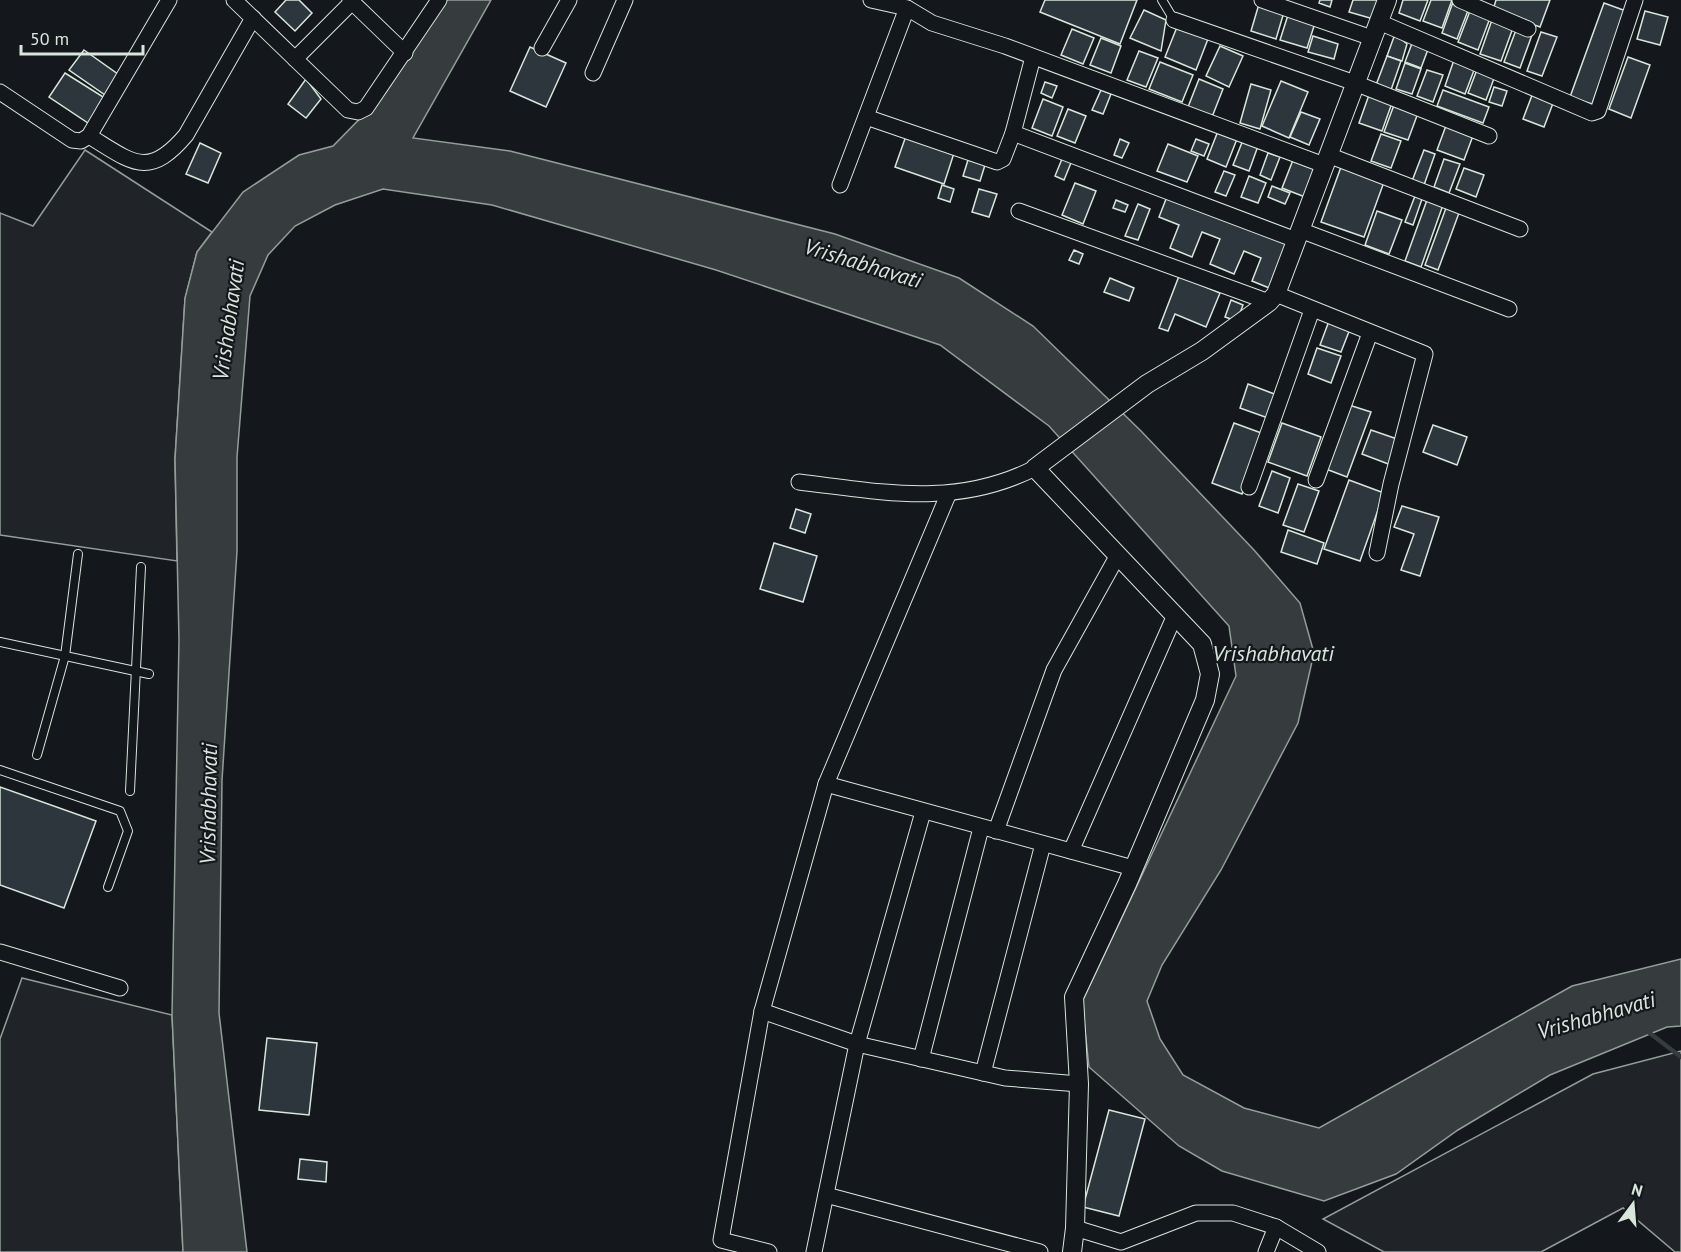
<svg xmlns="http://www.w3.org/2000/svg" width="1681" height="1252" viewBox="0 0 1681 1252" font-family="'PT Sans',sans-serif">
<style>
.green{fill:#202428;stroke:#939e99;stroke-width:1.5}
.water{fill:#363b3e;stroke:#939e99;stroke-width:1.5}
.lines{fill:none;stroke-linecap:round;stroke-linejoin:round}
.stream{stroke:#363b3e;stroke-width:4.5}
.building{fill:#2c363c;stroke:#d8e6dc;stroke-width:1.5}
.service-casing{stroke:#d8e6dc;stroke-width:10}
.minor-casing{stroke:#d8e6dc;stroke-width:17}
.tertiary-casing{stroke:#d8e6dc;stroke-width:20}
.service{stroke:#14181c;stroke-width:8}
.minor{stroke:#14181c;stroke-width:15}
.tertiary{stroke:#14181c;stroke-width:18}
.labels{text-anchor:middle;stroke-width:4.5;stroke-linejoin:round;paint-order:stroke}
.water-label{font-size:22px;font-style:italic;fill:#d8e6dc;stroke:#14181c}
</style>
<rect width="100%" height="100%" fill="#14181c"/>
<!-- green -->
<g class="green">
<polygon points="85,150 212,232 197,252 185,299 175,459 177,561 0,535 0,213 33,226"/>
<polygon points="22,978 172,1015 183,1252 0,1252 0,1039"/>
<polygon points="1681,1051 1681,1252 1675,1252 1623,1208 1541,1252 1384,1252 1323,1219 1593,1074"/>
</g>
<!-- water -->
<polygon class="water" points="447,0 491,0 413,138 510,151 835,234 959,278 1033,326 1141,431 1254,550 1300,603 1314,653 1298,723 1221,870 1162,965 1147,1001 1160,1039 1183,1075 1244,1108 1319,1128 1572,986 1681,959 1681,1026 1667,1027 1550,1075 1458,1130 1396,1174 1324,1201 1222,1171 1179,1146 1089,1067 1082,1002 1236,676 1229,626 1049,426 940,345 716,270 492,205 383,189 335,205 295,226 268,255 250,296 237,457 237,551 222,780 219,1013 247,1252 183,1252 172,1015 179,640 175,459 185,298 197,252 243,192 299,155 333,146 386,92"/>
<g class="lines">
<!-- stream -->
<polyline class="stream" points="1647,1031 1681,1057"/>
</g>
<!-- building -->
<g class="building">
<polygon points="286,0 299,0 312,13 295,31 275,12"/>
<polygon points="1045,0 1137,0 1120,44 1040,12"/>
<polygon points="1320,0 1332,0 1330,7 1319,3"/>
<polygon points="1353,0 1383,0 1377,20 1349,12"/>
<polygon points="1403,0 1428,0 1420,21 1399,13"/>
<polygon points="1431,0 1452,0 1442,28 1423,21"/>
<polygon points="1496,0 1550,0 1540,27 1493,10"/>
<polygon points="1453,2 1469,8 1457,39 1442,33"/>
<polygon points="1604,3 1626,11 1592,104 1570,97"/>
<polygon points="1259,4 1284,12 1276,39 1251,31"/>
<polygon points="1144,10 1166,20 1161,51 1130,38"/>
<polygon points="1470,11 1490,18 1478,50 1458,42"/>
<polygon points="1645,11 1668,17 1660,45 1637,39"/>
<polygon points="1288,15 1315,23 1307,48 1280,40"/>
<polygon points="1493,17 1514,25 1501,61 1480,54"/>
<polygon points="1177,27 1208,39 1196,70 1165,57"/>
<polygon points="1072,29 1094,38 1083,64 1061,55"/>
<polygon points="1516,30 1532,35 1520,68 1504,62"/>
<polygon points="1541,32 1557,37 1542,76 1527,71"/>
<polygon points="1395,34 1407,44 1402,61 1387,56"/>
<polygon points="1313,36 1338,44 1334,59 1308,52"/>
<polygon points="1101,38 1121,46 1111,73 1090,65"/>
<polygon points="1414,38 1430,44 1421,68 1405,62"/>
<polygon points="1220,46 1243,56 1229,87 1206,76"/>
<polygon points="530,47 566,63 546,107 510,91"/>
<polygon points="84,50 122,77 108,97 69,70"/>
<polygon points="1139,51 1158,58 1146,87 1127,80"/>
<polygon points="1387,56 1401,61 1391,90 1376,85"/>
<polygon points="1455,57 1476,65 1465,94 1445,86"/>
<polygon points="1628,57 1650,65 1631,118 1609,109"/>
<polygon points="1160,62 1193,75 1182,102 1149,89"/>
<polygon points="1405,63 1421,69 1412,94 1396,89"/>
<polygon points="1478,67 1496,73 1486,100 1468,93"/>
<polygon points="1427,70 1443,75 1433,102 1417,96"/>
<polygon points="65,73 108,100 91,125 49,97"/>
<polygon points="306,79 321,99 306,118 288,104"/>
<polygon points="1199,79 1223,89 1212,117 1188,107"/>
<polygon points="1281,81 1308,92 1289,138 1262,126"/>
<polygon points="1045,82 1057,86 1052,98 1041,93"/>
<polygon points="1251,84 1271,90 1260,129 1240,123"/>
<polygon points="1494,87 1507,91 1502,106 1489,102"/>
<polygon points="1101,90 1111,94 1103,114 1092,110"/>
<polygon points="1443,90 1489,107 1483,123 1437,106"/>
<polygon points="1534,90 1555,98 1544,127 1523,119"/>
<polygon points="1369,95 1392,103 1382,131 1359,123"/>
<polygon points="1043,99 1063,107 1052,136 1032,128"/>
<polygon points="1394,105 1418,113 1408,140 1384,132"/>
<polygon points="1068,109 1086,116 1075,143 1057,136"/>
<polygon points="1301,112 1320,119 1309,145 1290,137"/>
<polygon points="1447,123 1474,133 1464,160 1437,150"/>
<polygon points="1218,131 1237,139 1226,167 1207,159"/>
<polygon points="907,133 955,150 944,184 895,167"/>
<polygon points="1381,134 1401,141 1391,168 1371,161"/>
<polygon points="1120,139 1129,143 1122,158 1114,155"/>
<polygon points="1196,139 1209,144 1204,156 1191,151"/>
<polygon points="1243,140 1258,146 1249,171 1233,165"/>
<polygon points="200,143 221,153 208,183 186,174"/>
<polygon points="1168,144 1198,156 1187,182 1157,171"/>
<polygon points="1424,150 1435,154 1424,185 1412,181"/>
<polygon points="1268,153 1280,157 1271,180 1260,175"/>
<polygon points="1064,154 1073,158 1064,180 1055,176"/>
<polygon points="1444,159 1460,164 1449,193 1434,187"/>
<polygon points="968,160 985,165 980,181 963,176"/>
<polygon points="1293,160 1317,170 1305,197 1282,188"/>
<polygon points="1341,167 1384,182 1364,237 1321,222"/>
<polygon points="1464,168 1484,175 1476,197 1456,189"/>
<polygon points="1224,171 1235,175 1226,196 1215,192"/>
<polygon points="1249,176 1266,183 1258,203 1241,197"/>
<polygon points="1075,183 1096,191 1083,224 1062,215"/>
<polygon points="942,185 954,189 950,202 938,198"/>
<polygon points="1272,186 1290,193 1285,204 1268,197"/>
<polygon points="979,189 997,194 989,217 972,212"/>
<polygon points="1168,194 1293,244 1274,290 1252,281 1261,258 1244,251 1234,274 1210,264 1220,239 1202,232 1192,257 1170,248 1179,225 1159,217"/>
<polygon points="1415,196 1422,199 1413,225 1405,222"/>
<polygon points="1116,200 1128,205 1125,212 1113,208"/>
<polygon points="1427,200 1443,205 1421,267 1405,261"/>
<polygon points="1138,204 1150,209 1138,240 1125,236"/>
<polygon points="1446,208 1459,213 1438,270 1425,265"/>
<polygon points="1377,211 1402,220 1389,254 1365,245"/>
<polygon points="1074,250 1083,254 1079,264 1069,260"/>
<polygon points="1179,276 1220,293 1206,327 1175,314 1168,331 1159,328"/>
<polygon points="1110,278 1134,288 1129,301 1104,292"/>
<polygon points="1231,300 1243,305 1237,321 1225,317"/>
<polygon points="1329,321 1350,329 1341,352 1320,345"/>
<polygon points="1317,348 1341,356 1331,383 1308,374"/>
<polygon points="1248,384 1277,395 1268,418 1240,408"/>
<polygon points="1349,405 1371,412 1347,477 1326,469"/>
<polygon points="1234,423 1264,434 1242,494 1212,483"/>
<polygon points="1282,423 1321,437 1307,476 1268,462"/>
<polygon points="1433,425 1467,437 1457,465 1423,452"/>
<polygon points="1371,430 1400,440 1391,465 1362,454"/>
<polygon points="1272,471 1290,478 1278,513 1259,506"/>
<polygon points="1349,480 1384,493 1360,561 1324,549"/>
<polygon points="1298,484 1319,491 1304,532 1283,525"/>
<polygon points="1402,506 1439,517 1420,576 1401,570 1414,534 1394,527"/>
<polygon points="796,509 811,514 805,533 790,528"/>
<polygon points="1288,530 1324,543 1317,564 1281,552"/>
<polygon points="774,543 817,556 803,602 760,589"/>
<polygon points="0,787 96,821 64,908 0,885"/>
<polygon points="267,1038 317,1043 309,1115 259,1110"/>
<polygon points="1109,1110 1145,1119 1119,1216 1083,1207"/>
<polygon points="300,1159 327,1162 326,1182 298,1179"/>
</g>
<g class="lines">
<!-- service casing -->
<g class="service-casing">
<g id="service">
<polyline points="1162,0 1174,20"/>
<polyline points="0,642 149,674"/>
<polyline points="37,755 65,656 78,554"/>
<polyline points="0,770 120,811 128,831 108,887"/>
<polyline points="130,791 141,567"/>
</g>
</g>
<!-- minor casing -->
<g class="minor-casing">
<g id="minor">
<polyline points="234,0 348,110 358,112 366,108 439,0"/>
<polyline points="350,0 405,53"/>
<polyline points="871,0 907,8 932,23 1005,46 1324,165"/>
<polyline points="1262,0 1372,38"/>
<polyline points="1460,0 1528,29"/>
<polyline points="1174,20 1355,83 1489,136"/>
<polyline points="1379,22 1592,113 1598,111 1635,0"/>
<polyline points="542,48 569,0"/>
<polyline points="295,59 352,2"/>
<polyline points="593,73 625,0"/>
<polyline points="0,92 72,140 81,141 89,136 169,0"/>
<polyline points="866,117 997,162 1003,159 1013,133 1033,57"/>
<polyline points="1013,133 1296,240"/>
<path d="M89,136c43,26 59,44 97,-1l67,-117"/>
<polyline points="1328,155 1520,229"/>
<polyline points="840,185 907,8"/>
<polyline points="1019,211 1269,302"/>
<polyline points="1300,230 1509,309"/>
<polyline points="1276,294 1425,354 1391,484 1377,553"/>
<polyline points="1316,480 1370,333"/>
<path d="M799,482c84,10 157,26 236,-14"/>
<polyline points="1249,487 1312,310"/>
<polyline points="826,784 948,495"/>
<polyline points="923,812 857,1044 1005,1078 1079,1084"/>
<polyline points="996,831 1054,670 1118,555"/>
<polyline points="1071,851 1175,615"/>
<polyline points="0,952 120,988"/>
<polyline points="762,1011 857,1044 814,1252"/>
<polyline points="921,1059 981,828"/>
<polyline points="983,1073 1043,844"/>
<polyline points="826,1195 1040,1252"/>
<polyline points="1075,1228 1121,1242 1196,1213 1233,1213 1276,1227 1318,1252"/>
<polyline points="769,1252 721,1240 762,1011 826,784 1133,868"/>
<polyline points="1266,1252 1276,1227"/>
</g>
</g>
<!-- tertiary casing -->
<g class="tertiary-casing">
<polyline id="tertiary" points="1072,1252 1075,1228 1079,1084 1074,997 1127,884 1205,700 1210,674 1202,644 1035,468 1147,384 1202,351 1269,302 1276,294 1387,0"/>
</g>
<!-- service -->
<use href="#service" class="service"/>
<!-- minor -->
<use href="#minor" class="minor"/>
<!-- tertiary -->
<use href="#tertiary" class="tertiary"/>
</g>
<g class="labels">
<!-- water labels -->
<g class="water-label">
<text transform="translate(863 263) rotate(17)" y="8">Vrishabhavati</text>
<text transform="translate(228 320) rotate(-82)" y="8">Vrishabhavati</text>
<text x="1273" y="661">Vrishabhavati</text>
<text transform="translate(208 804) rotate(-89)" y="8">Vrishabhavati</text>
<text transform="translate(1596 1015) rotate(-16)" y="8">Vrishabhavati</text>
</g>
</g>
<!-- north arrow -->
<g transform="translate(1633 1204) rotate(16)" stroke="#14181c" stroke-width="4.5" paint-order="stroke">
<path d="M0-4.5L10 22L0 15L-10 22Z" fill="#d8e6dc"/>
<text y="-9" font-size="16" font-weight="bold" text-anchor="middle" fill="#d8e6dc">N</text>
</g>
<!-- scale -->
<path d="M21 45v9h122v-9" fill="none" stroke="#d8e6dc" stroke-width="3"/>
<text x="30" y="45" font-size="18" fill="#d8e6dc" stroke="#14181c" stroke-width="4.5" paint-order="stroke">50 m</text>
</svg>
